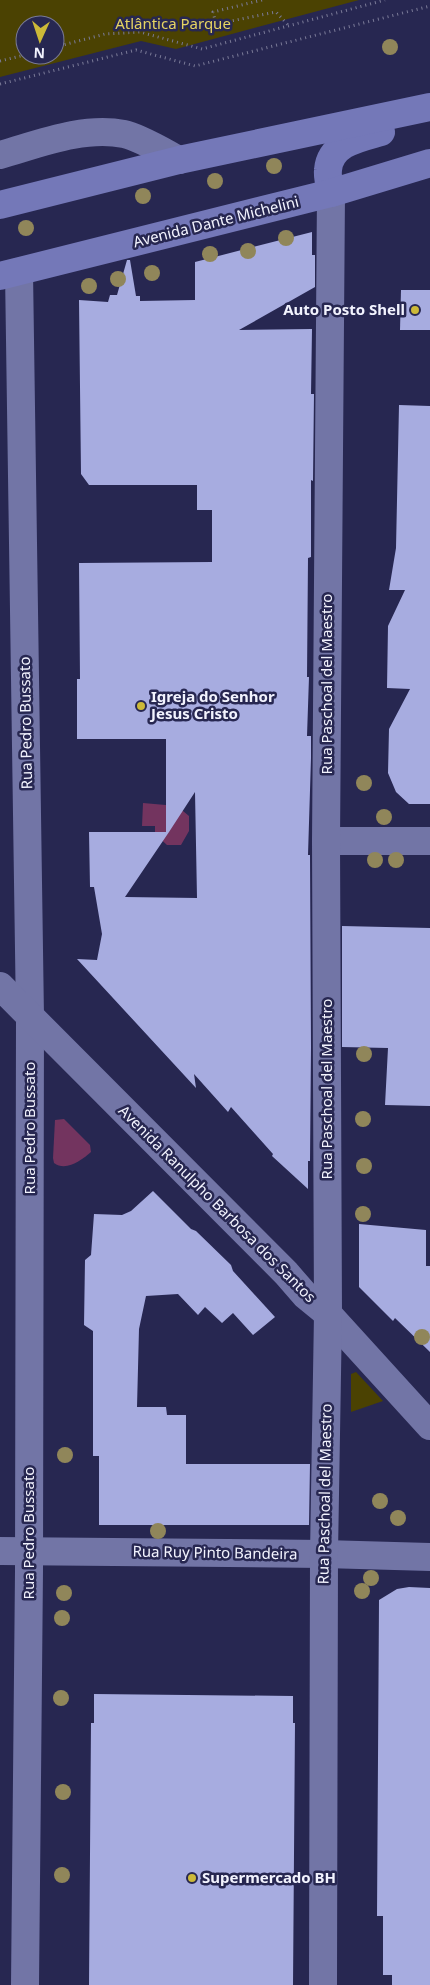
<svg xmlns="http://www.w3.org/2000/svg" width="430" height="1985" viewBox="0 0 430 1985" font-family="'Noto Sans',sans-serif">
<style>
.green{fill:#4b4202;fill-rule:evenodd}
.water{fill:#73345f}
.building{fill:#a7ace0;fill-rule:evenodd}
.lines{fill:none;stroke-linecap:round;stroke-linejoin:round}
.path{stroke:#7b7b98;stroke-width:3;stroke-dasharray:1 4;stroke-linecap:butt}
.minor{stroke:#7275a6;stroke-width:28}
.major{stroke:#7478b8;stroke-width:28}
.tree{fill:#90865a}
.poi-dot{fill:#ccb938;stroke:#272751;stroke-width:2}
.labels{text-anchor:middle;stroke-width:5;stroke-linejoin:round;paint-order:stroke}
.park-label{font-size:15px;fill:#e6d462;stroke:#272751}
.street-label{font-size:15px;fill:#f2f3fe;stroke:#272751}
.poi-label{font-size:15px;font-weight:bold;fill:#f2f3fe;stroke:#272751;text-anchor:start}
</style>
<rect width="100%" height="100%" fill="#272751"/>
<!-- green -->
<g class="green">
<path d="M0,0h359l-183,49 -35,-8 -141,36zM25,25h30v30h-30z"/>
<polygon points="356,1372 383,1401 351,1412 351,1374"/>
</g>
<!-- water -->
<g class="water">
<polygon points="143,803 177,806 189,816 189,831 181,845 167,845 155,834 155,826 142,826"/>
<path d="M64,1119l26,26 1,7c-9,8 -25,20 -37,11l-1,-5 2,-38z"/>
</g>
<!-- building -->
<g class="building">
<path d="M312,232v23h3v32l-76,43 73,-1 -1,65h3l-1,87 -2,-1v77l-3,1 -1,119h2l-2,59h4v22l-3,97h2l1,192 -1,114h-2v28l-36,-33 1,-2 -42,-47 -3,5 -34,-38 2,14 -119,-129 20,1 5,-26 -8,-47h-4l-1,-55h77v-93h-89v-60h3l-1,-116 133,-1v-52h-15v-25h-108l-8,-11 -2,-174 29,2 2,-7h7l10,-35h3l6,36h4v5l55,-1v-38zM195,792l2,106 -72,-1 44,-65z"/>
<polygon points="401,290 430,290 430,330 400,330"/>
<polygon points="399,405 430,406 430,804 409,804 396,792 388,773 389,729 410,689 387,688 388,626 405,590 389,590 396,548"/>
<polygon points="342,926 430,928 430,1106 385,1105 388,1048 342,1047"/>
<polygon points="153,1191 191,1229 196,1231 231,1265 233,1271 275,1317 253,1335 233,1313 222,1323 205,1307 198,1315 178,1294 146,1296 139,1329 137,1407 166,1407 167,1415 186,1415 186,1464 310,1464 309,1525 99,1525 99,1456 93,1456 93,1331 84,1325 85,1260 91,1255 94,1214 122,1215 131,1211"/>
<polygon points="359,1224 426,1230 426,1266 430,1266 430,1352 395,1318 393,1321 359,1287"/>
<polygon points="409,1587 430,1588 430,1985 392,1985 392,1975 383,1975 383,1916 377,1916 379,1600 397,1589"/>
<polygon points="94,1694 293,1696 293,1723 295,1723 293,1985 89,1985 91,1723 94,1723"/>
</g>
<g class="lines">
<!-- path -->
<g class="path">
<polyline points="262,0 213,12 216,24 276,12 289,26"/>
<polyline points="55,47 105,34 140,32 202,49 385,0"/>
<polyline points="0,61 25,55"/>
<polyline points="0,84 136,50 195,66 430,6"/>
</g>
<!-- minor -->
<g class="minor">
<path d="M0,155c39,-11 83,-29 124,-21 15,3 40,18 55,26"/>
<polyline points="19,272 30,1017 29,1571 25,1985"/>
<polyline points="326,841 430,841"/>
<polyline points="0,986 286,1273 306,1296 328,1314 430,1426"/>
<polyline points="0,1551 324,1554 430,1557"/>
<polyline points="323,1985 324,1554 328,1314 326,841 331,193"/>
</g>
<!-- major -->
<g class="major">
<path d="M331,193c-1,-7 -4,-16 -3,-23 2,-27 32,-32 53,-38"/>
<polyline points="0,205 179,160 430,107"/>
<polyline points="0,276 331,193 430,163"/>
</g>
</g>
<!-- trees -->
<g class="tree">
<circle cx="390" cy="47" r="8"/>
<circle cx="274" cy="166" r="8"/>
<circle cx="215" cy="181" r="8"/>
<circle cx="143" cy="196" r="8"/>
<circle cx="26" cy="228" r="8"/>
<circle cx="286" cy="238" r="8"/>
<circle cx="248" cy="251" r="8"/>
<circle cx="210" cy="254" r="8"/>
<circle cx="152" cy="273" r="8"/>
<circle cx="118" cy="279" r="8"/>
<circle cx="89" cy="286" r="8"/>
<circle cx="364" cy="783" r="8"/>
<circle cx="384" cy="817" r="8"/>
<circle cx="375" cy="860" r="8"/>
<circle cx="396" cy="860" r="8"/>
<circle cx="364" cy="1054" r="8"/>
<circle cx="363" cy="1119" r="8"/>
<circle cx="364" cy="1166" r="8"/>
<circle cx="363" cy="1214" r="8"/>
<circle cx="422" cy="1337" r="8"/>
<circle cx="65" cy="1455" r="8"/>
<circle cx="380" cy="1501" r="8"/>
<circle cx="398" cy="1518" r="8"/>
<circle cx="158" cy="1531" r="8"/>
<circle cx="371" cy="1578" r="8"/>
<circle cx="362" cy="1591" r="8"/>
<circle cx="64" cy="1593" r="8"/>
<circle cx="62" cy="1618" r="8"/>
<circle cx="61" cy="1698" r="8"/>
<circle cx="63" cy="1792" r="8"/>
<circle cx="62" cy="1875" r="8"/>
</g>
<!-- markers -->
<g class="poi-dot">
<circle cx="415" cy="310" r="5"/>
<circle cx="141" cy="706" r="5"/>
<circle cx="192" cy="1878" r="5"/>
</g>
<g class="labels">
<!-- park labels -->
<g class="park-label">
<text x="173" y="29">Atlântica Parque</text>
</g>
<!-- street labels -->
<g class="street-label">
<text transform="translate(216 222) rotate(-14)" y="5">Avenida Dante Michelini</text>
<text transform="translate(327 684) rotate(-90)" y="5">Rua Paschoal del Maestro</text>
<text transform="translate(26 723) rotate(-91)" y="5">Rua Pedro Bussato</text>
<text transform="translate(327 1089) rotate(-90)" y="5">Rua Paschoal del Maestro</text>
<text transform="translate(30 1128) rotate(-90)" y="5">Rua Pedro Bussato</text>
<text transform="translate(217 1204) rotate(45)" y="5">Avenida Ranulpho Barbosa dos Santos</text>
<text transform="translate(325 1494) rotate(-89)" y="5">Rua Paschoal del Maestro</text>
<text transform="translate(29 1533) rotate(-90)" y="5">Rua Pedro Bussato</text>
<text transform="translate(215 1553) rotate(1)" y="5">Rua Ruy Pinto Bandeira</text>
</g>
<!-- poi labels -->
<g class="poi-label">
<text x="405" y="315" text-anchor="end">Auto Posto Shell</text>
<text x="151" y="702">Igreja do Senhor<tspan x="151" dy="17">Jesus Cristo</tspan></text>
<text x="202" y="1883">Supermercado BH</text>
</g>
</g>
<!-- north arrow -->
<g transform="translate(40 40) rotate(183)"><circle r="24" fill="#272751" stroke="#787996"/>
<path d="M0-4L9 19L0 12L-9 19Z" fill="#ccb938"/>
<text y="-8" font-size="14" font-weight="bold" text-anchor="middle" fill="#f2f3fe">N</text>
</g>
</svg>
